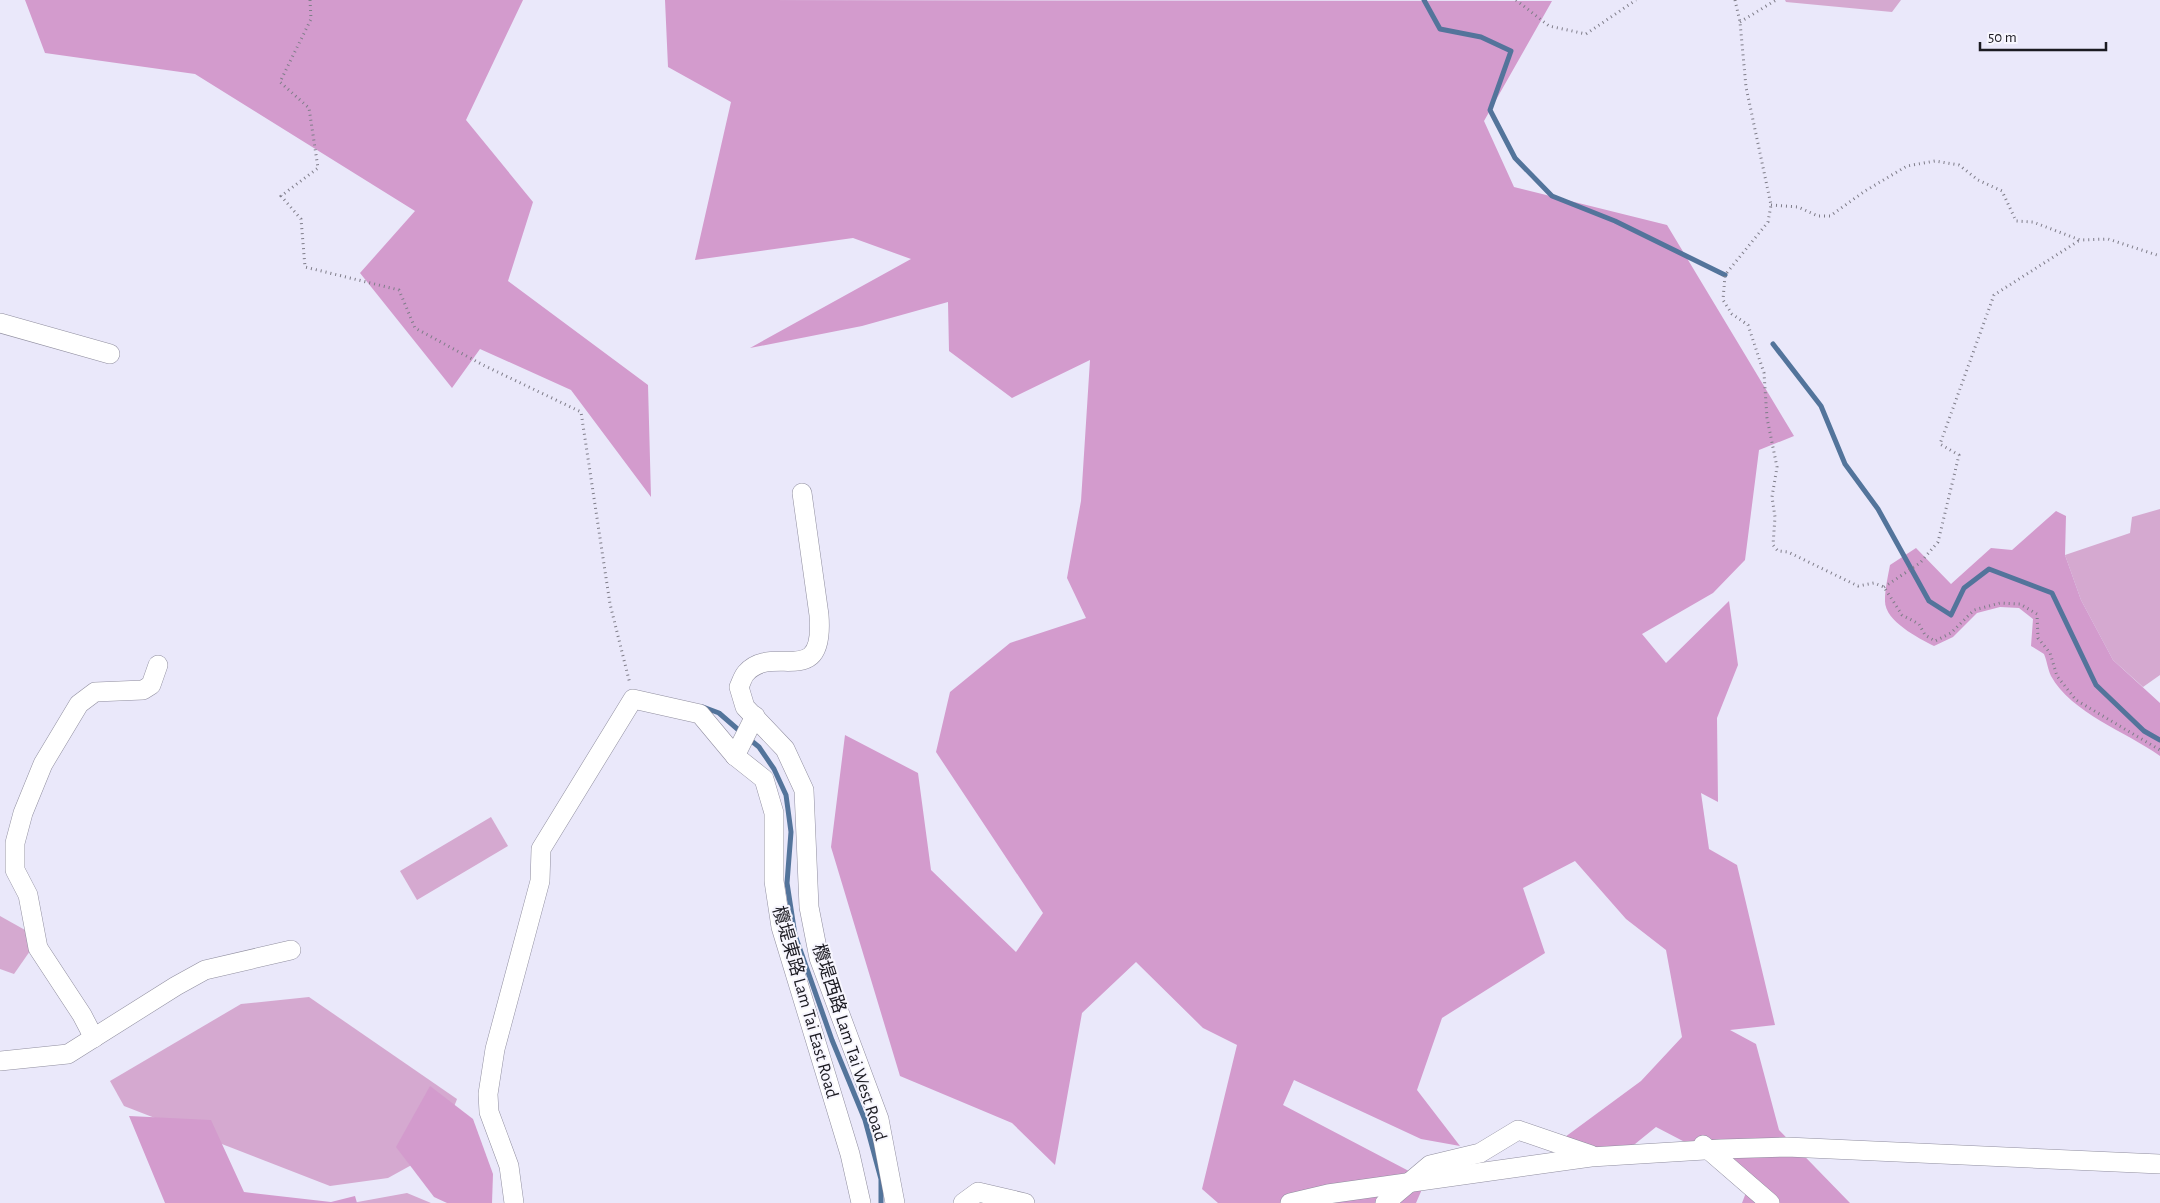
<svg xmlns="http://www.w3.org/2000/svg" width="2160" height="1203" viewBox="0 0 2160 1203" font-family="'Alegreya Sans','Noto Sans TC',sans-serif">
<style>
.green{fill:#d5a9d0}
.forest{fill:#d39bcd}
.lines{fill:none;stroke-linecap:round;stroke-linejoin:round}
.stream{stroke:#53749b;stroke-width:5}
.minor-casing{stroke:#908e9f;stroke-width:20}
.path{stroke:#7f7d89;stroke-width:3;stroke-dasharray:1 4;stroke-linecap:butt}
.minor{stroke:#fff;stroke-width:19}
.labels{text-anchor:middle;stroke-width:4;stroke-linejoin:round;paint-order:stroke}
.street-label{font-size:18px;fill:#1b1a21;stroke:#f7f6fe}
</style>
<rect width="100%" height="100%" fill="#eae8fa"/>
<!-- green -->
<g class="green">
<polygon points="1785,0 1901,0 1892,12 1786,2"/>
<polygon points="2160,509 2160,675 2143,687 2113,660 2081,600 2065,555 2130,533 2132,517"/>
<polygon points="491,817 508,846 417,900 400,871"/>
<polygon points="0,916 25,930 30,951 14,974 0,969"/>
<polygon points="309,997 457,1099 437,1151 388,1178 330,1186 124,1106 110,1081 241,1004"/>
<polygon points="407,1193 431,1203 352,1203"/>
</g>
<!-- forest -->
<g class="forest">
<polygon points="25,0 523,0 466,120 533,202 508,281 648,385 651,497 571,390 480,349 452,388 360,273 415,211 195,74 45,53"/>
<polygon points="665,0 1552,1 1484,121 1514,187 1667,225 1794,436 1759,450 1745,560 1713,593 1642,634 1666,663 1729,601 1738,665 1717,718 1718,802 1701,793 1709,849 1737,865 1775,1025 1730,1030 1756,1044 1779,1130 1850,1203 1742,1203 1752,1177 1656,1127 1614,1161 1565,1137 1641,1081 1682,1037 1666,950 1626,919 1575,861 1523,888 1545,953 1442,1018 1417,1090 1460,1146 1421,1139 1294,1080 1283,1105 1426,1180 1416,1203 1218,1203 1202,1189 1237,1045 1203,1028 1136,962 1082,1013 1055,1165 1012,1123 900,1076 831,847 845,735 918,773 931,870 1016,952 1043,913 936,752 950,692 1010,643 1086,618 1067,578 1081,501 1090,360 1012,398 949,351 948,302 862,326 750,348 911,259 853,238 695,260 731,102 668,67"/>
<path d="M2056,511l10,5 -1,39 16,45 32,60 47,43v53c-33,-24 -89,-43 -109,-80 -3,-6 -4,-15 -7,-22l-13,-8 2,-27 -14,-11 -19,-1 -23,6 -24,24 -19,9c-15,-8 -50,-25 -49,-46 0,-11 3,-24 5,-35l26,-17 35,36 40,-36 21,2z"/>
<polygon points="430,1086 473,1119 493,1174 492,1203 447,1203 434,1197 396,1147"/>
<polygon points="129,1116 211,1120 244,1192 331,1202 355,1196 357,1203 165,1203"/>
</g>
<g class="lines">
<!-- stream -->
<g class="stream">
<polyline points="1424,0 1440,29 1481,37 1511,51 1490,110 1515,158 1552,196 1615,221 1725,275"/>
<polyline points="1773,344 1821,406 1845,464 1878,509 1929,601 1951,615 1964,588 1989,569 2052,593 2096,685 2144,731 2160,740"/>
<polyline points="703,707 719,713 742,733"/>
<polyline points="748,738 759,747 774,769 786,795 791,832 787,883 795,935 832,1040 865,1120 881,1179 881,1203"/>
</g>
<!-- minor casing -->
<g class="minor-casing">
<g id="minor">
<polyline points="0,323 110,354"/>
<path d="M802,493l17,122c6,77 -46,27 -73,58 -3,3 -5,10 -7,14l6,20 40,42 19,41 5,117 10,51 60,161 16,84"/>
<polyline points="735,756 755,716"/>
<polyline points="94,1038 82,1015 38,948 28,895 15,870 15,843 23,813 43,764 79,704 95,692 143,690 151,685 158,665"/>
<polyline points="0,1061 68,1054 176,986 205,970 291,950"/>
<polyline points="1703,1145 1770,1203"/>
<polyline points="514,1203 509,1166 489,1112 488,1094 495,1049 540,881 541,849 633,699 700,714 735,756 764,779 774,813 774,881 781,927 850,1154 861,1203"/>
<polyline points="963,1203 978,1192 1025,1203"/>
<polyline points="1290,1203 1328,1194 1591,1157 1721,1149 1787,1147 2160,1164"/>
<polyline points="1385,1203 1430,1165 1480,1153 1518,1130 1591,1155"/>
</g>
</g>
<!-- path -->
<g class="path">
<polyline points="310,0 311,19 280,82 309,108 318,168 281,196 301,219 305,267 399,290 415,328 483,365 581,412 610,604 630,684"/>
<polyline points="1516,0 1549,26 1586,34 1636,0"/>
<polyline points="1735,0 1740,22 1746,87 1771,205 1768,222 1725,275 1723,300 1732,314 1748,325 1764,373 1767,418 1777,467 1772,497 1775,517 1773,545 1778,551 1788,552 1858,586 1874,583 1884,587 1902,615 1919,624 1925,635 1935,641 1951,633 1974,610 2000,603 2020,604 2037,614 2038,638 2050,653 2057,676 2076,700 2160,750"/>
<polyline points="1740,22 1776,0"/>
<polyline points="1771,205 1798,207 1818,216 1830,216 1865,191 1907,166 1935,161 1959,165 1978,180 2002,191 2016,221 2033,222 2080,240 2108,239 2160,256"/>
<polyline points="1884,587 1920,563 1938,542 1959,455 1940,444 1994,295 2080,240"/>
</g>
<!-- minor -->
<use href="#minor" class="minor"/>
</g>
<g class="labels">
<!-- street labels -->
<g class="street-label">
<text transform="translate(806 1002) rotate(74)" y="6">欖堤東路 Lam Tai East Road</text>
<text transform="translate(850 1042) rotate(72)" y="6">欖堤西路 Lam Tai West Road</text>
</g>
</g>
<!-- scale -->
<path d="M1980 42v8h126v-8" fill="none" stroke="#1b1a21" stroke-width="2.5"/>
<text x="1988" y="42" font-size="15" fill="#1b1a21" stroke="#f7f6fe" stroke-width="4" paint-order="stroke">50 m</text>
</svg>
